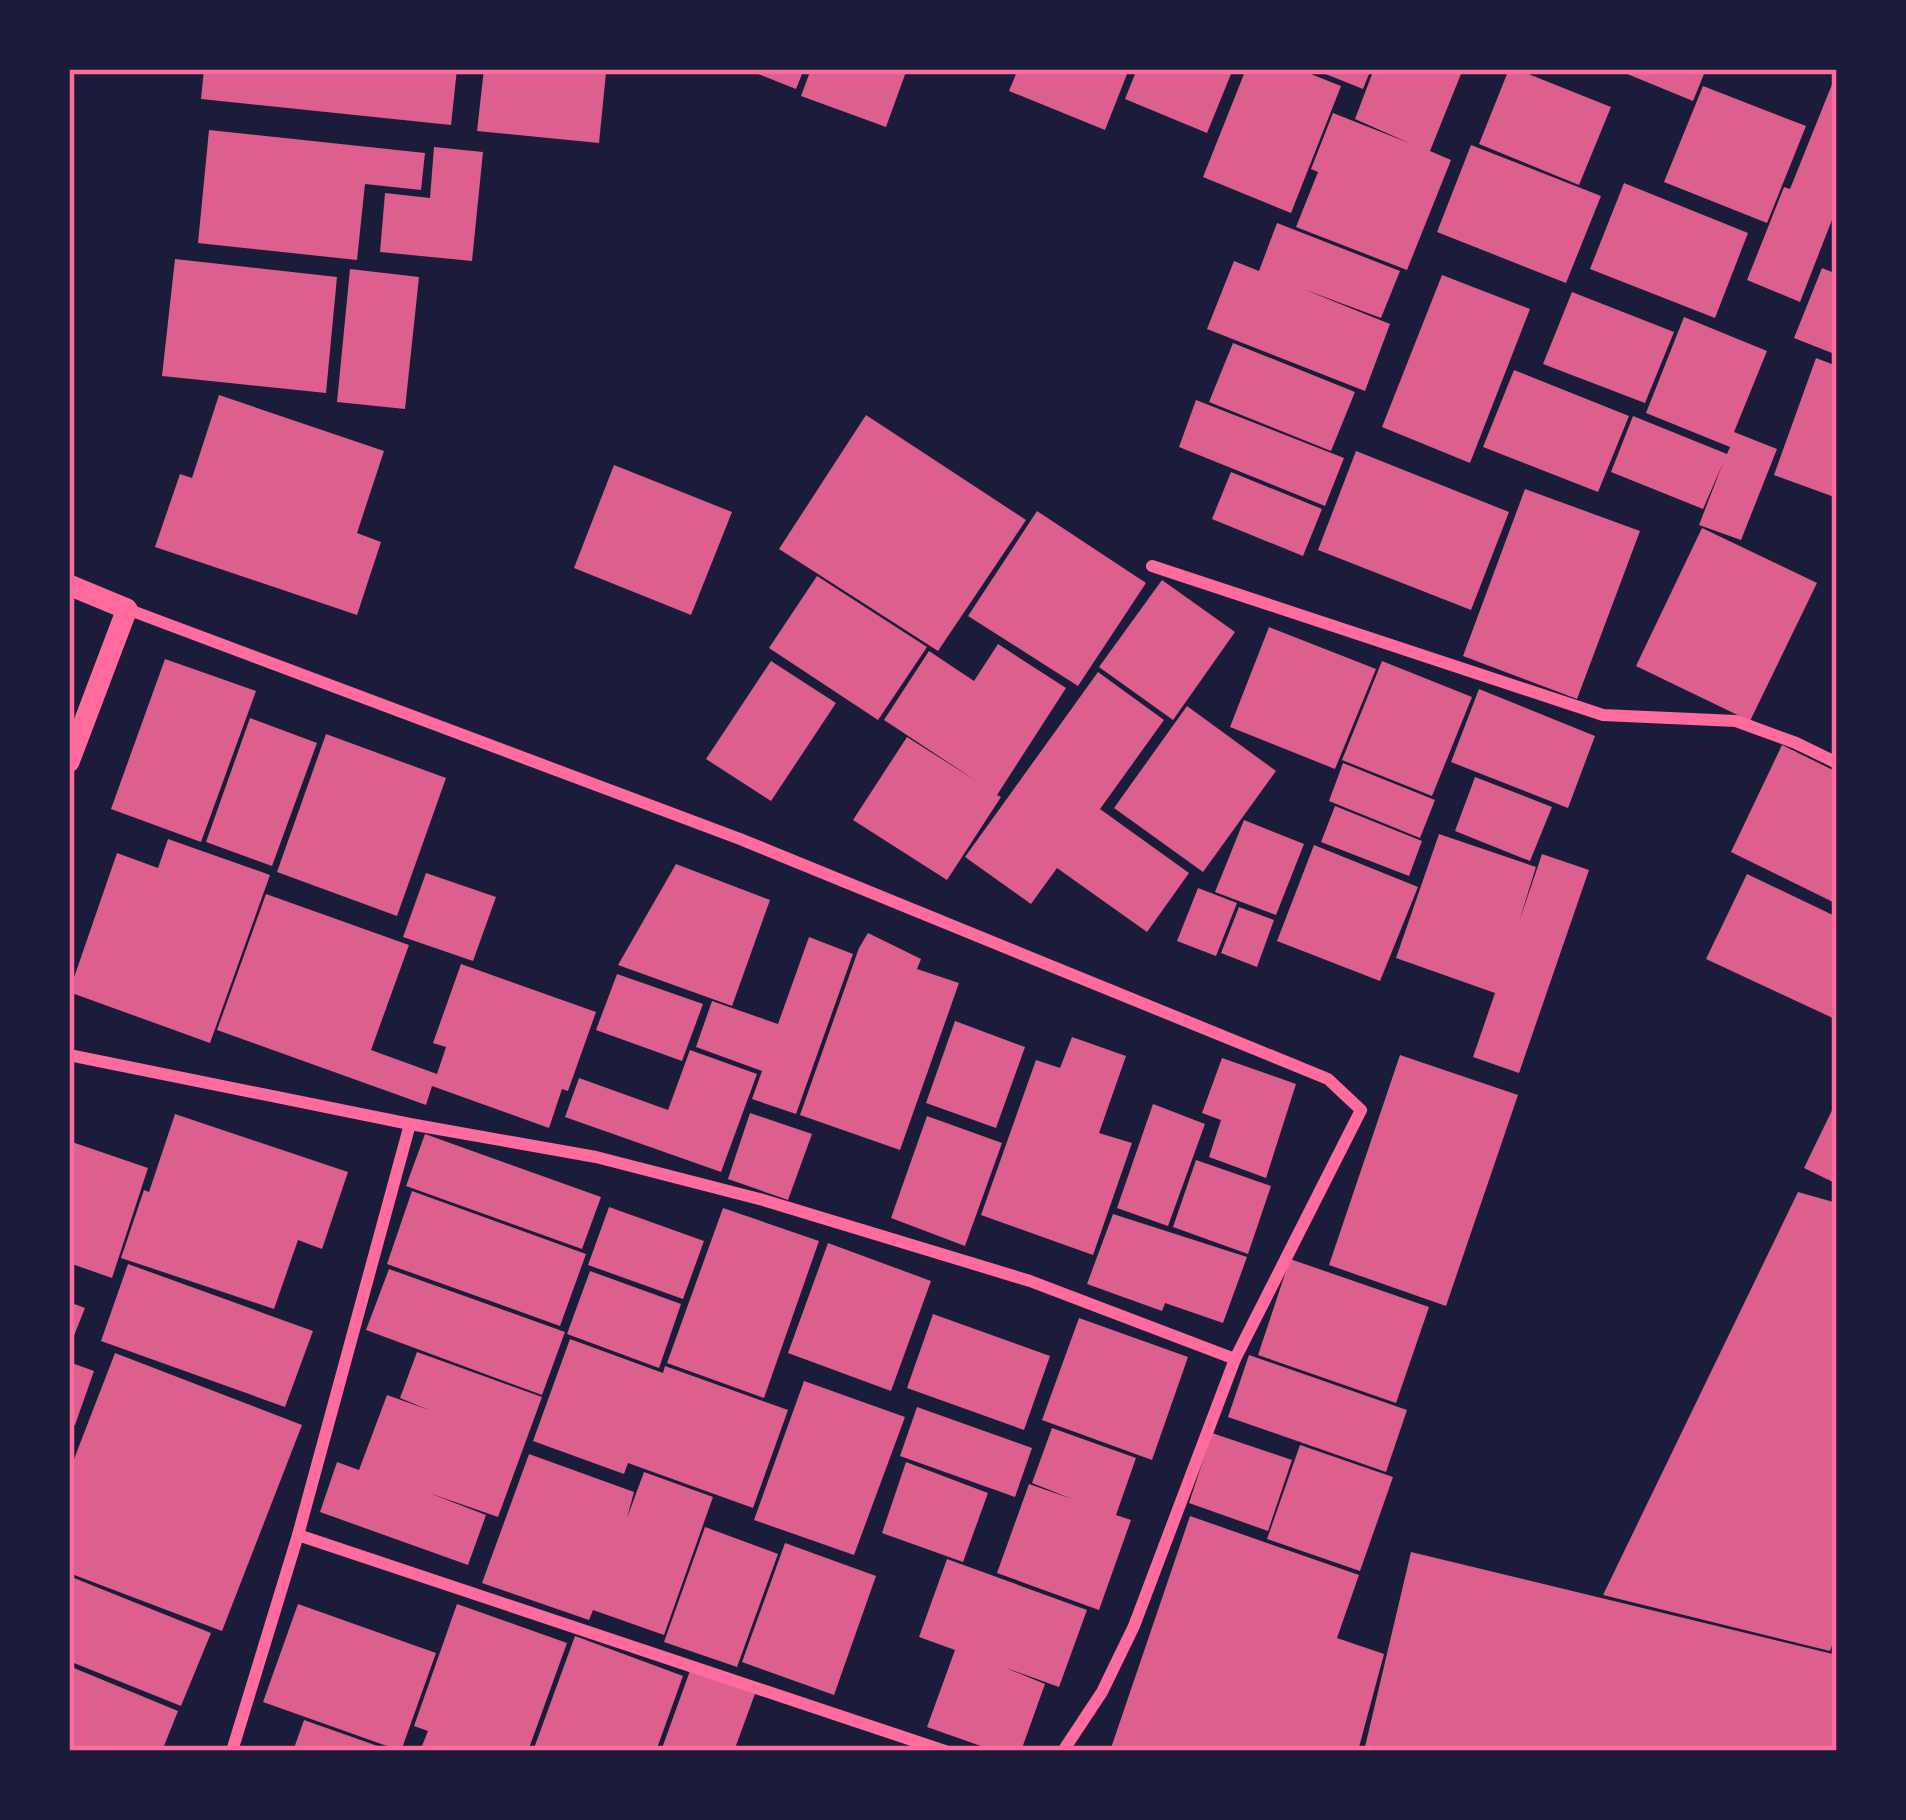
<svg xmlns="http://www.w3.org/2000/svg" width="1906" height="1820" viewBox="0 0 1906 1820" font-family="Quicksand,sans-serif">
<style>
.building{fill:#dd5f8e}
.lines{fill:none;stroke-linecap:round;stroke-linejoin:round}
.minor{stroke:#ff6b9d;stroke-width:12}
.tertiary{stroke:#ff6b9d;stroke-width:21}
.neatline{fill:none;stroke:#ff6b9d;stroke-width:4.5}
</style>
<rect width="100%" height="100%" fill="#1b1b3a"/>
<!-- building -->
<g class="building">
<polygon points="204,69 457,69 451,125 201,99"/>
<polygon points="484,69 570,69 606,73 599,143 477,131"/>
<polygon points="746,69 804,69 796,89"/>
<polygon points="811,69 907,69 886,127 801,96"/>
<polygon points="1018,69 1129,69 1105,130 1009,91"/>
<polygon points="1137,69 1233,69 1207,133 1125,99"/>
<polygon points="1246,69 1298,69 1341,86 1291,213 1203,177"/>
<polygon points="1313,69 1371,69 1363,89"/>
<polygon points="1374,69 1463,69 1430,151 1451,160 1407,270 1296,227 1318,172 1311,169 1333,113 1409,143 1355,119"/>
<polygon points="1509,69 1516,69 1611,107 1579,185 1479,144"/>
<polygon points="1615,69 1706,69 1693,101"/>
<polygon points="1837,72 1837,207 1800,302 1747,280 1784,187 1790,189"/>
<polygon points="1703,86 1806,126 1767,223 1664,182"/>
<polygon points="209,130 425,153 421,190 365,184 357,260 198,243"/>
<polygon points="1471,145 1601,196 1566,283 1437,232"/>
<polygon points="434,147 483,152 472,261 380,252 385,193 430,198"/>
<polygon points="1624,183 1748,233 1715,318 1590,269"/>
<polygon points="1277,223 1400,271 1381,318 1303,289 1390,324 1365,391 1207,329 1234,261 1259,271"/>
<polygon points="175,259 337,277 326,393 162,376"/>
<polygon points="1822,268 1837,274 1837,355 1794,338"/>
<polygon points="350,269 419,277 405,409 337,402"/>
<polygon points="1442,275 1530,309 1470,463 1382,427"/>
<polygon points="1572,292 1674,332 1645,403 1543,364"/>
<polygon points="1684,317 1767,351 1734,432 1777,449 1741,540 1699,525 1723,463 1703,509 1611,472 1633,416 1727,454 1730,447 1646,413"/>
<polygon points="1233,343 1355,392 1331,451 1209,402"/>
<polygon points="1816,358 1837,366 1837,498 1774,475"/>
<polygon points="1514,370 1629,416 1598,492 1483,447"/>
<polygon points="219,395 384,451 357,533 381,542 357,615 155,547 180,474 192,478"/>
<polygon points="1196,400 1344,458 1325,506 1179,447"/>
<polygon points="866,415 1026,520 938,651 779,549"/>
<polygon points="1356,451 1509,512 1471,610 1318,550"/>
<polygon points="614,465 732,512 691,615 574,568"/>
<polygon points="1231,472 1322,509 1303,556 1212,519"/>
<polygon points="1525,489 1640,531 1577,699 1463,656"/>
<polygon points="1037,511 1146,583 1078,686 968,616"/>
<polygon points="1702,528 1817,583 1750,721 1636,666"/>
<polygon points="817,576 927,647 878,720 769,648"/>
<polygon points="1162,580 1235,632 1173,720 1099,667"/>
<polygon points="1269,627 1376,669 1335,769 1230,727"/>
<polygon points="998,644 1066,688 997,795 1001,797 947,880 853,820 907,737 978,782 884,720 929,651 974,681"/>
<polygon points="165,659 256,691 201,842 111,809"/>
<polygon points="771,661 836,703 771,801 706,759"/>
<polygon points="1382,661 1472,697 1432,796 1342,760"/>
<polygon points="1098,672 1164,720 1100,809 1189,873 1147,932 1057,868 1031,904 965,857"/>
<polygon points="1479,689 1595,736 1568,808 1451,762"/>
<polygon points="1187,706 1276,771 1203,872 1114,808"/>
<polygon points="250,718 317,743 272,866 206,842"/>
<polygon points="326,734 446,778 397,916 277,872"/>
<polygon points="1782,745 1837,772 1837,904 1731,852"/>
<polygon points="1343,763 1435,800 1420,838 1329,801"/>
<polygon points="1475,777 1552,807 1530,861 1455,831"/>
<polygon points="1335,806 1422,841 1409,876 1321,842"/>
<polygon points="1244,820 1304,844 1276,915 1215,892"/>
<polygon points="1439,834 1536,867 1519,922 1542,854 1589,870 1519,1073 1473,1057 1495,993 1396,958"/>
<polygon points="168,839 270,875 210,1043 69,992 117,853 158,868"/>
<polygon points="1314,845 1418,887 1380,981 1277,941"/>
<polygon points="676,864 770,900 732,1006 618,965"/>
<polygon points="426,873 496,897 473,961 403,937"/>
<polygon points="1747,874 1837,917 1837,1020 1706,959"/>
<polygon points="1198,888 1237,903 1216,956 1177,941"/>
<polygon points="266,894 409,945 371,1050 437,1074 446,1047 433,1043 461,964 596,1012 568,1091 562,1089 549,1128 432,1086 426,1105 217,1030"/>
<polygon points="1239,907 1274,920 1257,967 1221,953"/>
<polygon points="868,933 921,959 917,969 959,983 900,1150 800,1115 859,948"/>
<polygon points="809,937 853,954 796,1114 752,1099 762,1071 696,1047 712,1001 778,1024"/>
<polygon points="617,974 703,1004 682,1061 596,1030"/>
<polygon points="955,1021 1025,1047 996,1128 926,1103"/>
<polygon points="1072,1037 1126,1056 1099,1133 1132,1143 1093,1255 981,1215 1036,1060 1060,1068"/>
<polygon points="690,1050 757,1074 721,1172 565,1117 579,1078 668,1110"/>
<polygon points="1400,1055 1518,1095 1446,1306 1329,1265"/>
<polygon points="1222,1058 1296,1084 1266,1178 1209,1157 1221,1120 1202,1113"/>
<polygon points="1837,1100 1837,1184 1804,1168"/>
<polygon points="1153,1104 1205,1124 1168,1226 1117,1208"/>
<polygon points="750,1113 812,1134 788,1200 728,1179"/>
<polygon points="175,1114 348,1172 322,1249 298,1240 274,1309 121,1258 144,1190 149,1192"/>
<polygon points="927,1116 1002,1143 965,1246 891,1218"/>
<polygon points="425,1134 601,1197 582,1249 406,1186"/>
<polygon points="69,1141 148,1168 112,1278 69,1263"/>
<polygon points="1196,1160 1271,1186 1248,1254 1173,1227"/>
<polygon points="412,1191 586,1254 560,1326 387,1264"/>
<polygon points="1798,1192 1837,1203 1837,1630 1830,1651 1603,1595"/>
<polygon points="609,1207 704,1241 683,1299 588,1265"/>
<polygon points="723,1208 819,1241 764,1398 667,1363"/>
<polygon points="1113,1214 1247,1257 1223,1323 1165,1303 1162,1311 1087,1284"/>
<polygon points="828,1243 931,1281 891,1391 788,1353"/>
<polygon points="1290,1259 1429,1307 1396,1403 1258,1355"/>
<polygon points="128,1264 313,1331 285,1407 101,1341"/>
<polygon points="389,1269 565,1332 542,1395 366,1330"/>
<polygon points="590,1271 681,1304 659,1368 567,1334"/>
<polygon points="69,1302 85,1308 69,1348"/>
<polygon points="933,1314 1050,1356 1024,1430 907,1388"/>
<polygon points="1079,1318 1188,1357 1152,1460 1042,1420"/>
<polygon points="570,1339 663,1373 665,1366 788,1410 753,1508 628,1463 624,1474 533,1441"/>
<polygon points="417,1352 542,1397 498,1517 429,1493 486,1515 468,1565 320,1512 337,1462 359,1470 387,1395 429,1410 400,1398"/>
<polygon points="115,1353 302,1425 222,1631 69,1573 69,1472"/>
<polygon points="1249,1355 1407,1410 1386,1472 1228,1417"/>
<polygon points="69,1362 94,1371 75,1425 69,1423"/>
<polygon points="804,1381 905,1417 854,1555 754,1520"/>
<polygon points="917,1407 1032,1448 1015,1497 900,1456"/>
<polygon points="1052,1428 1136,1458 1116,1515 1131,1520 1099,1610 997,1573 1029,1484 1072,1499 1032,1483"/>
<polygon points="1212,1433 1292,1460 1268,1531 1189,1503"/>
<polygon points="1300,1445 1393,1477 1360,1571 1267,1539"/>
<polygon points="529,1454 634,1492 627,1518 644,1472 713,1497 664,1635 593,1610 589,1620 482,1583"/>
<polygon points="906,1462 988,1493 963,1562 882,1533"/>
<polygon points="1190,1516 1359,1575 1337,1638 1384,1654 1358,1751 1110,1751"/>
<polygon points="705,1527 778,1554 737,1667 664,1642"/>
<polygon points="785,1543 876,1576 834,1695 742,1662"/>
<polygon points="1411,1552 1837,1655 1837,1751 1364,1751"/>
<polygon points="947,1559 1087,1610 1059,1687 1006,1668 1045,1684 1021,1751 995,1751 927,1727 955,1650 919,1637"/>
<polygon points="69,1576 211,1633 181,1706 69,1661"/>
<polygon points="298,1604 436,1653 401,1751 263,1702"/>
<polygon points="457,1604 567,1643 528,1751 420,1751 428,1731 414,1726"/>
<polygon points="575,1636 683,1676 656,1751 533,1751"/>
<polygon points="69,1666 178,1711 162,1751 69,1751"/>
<polygon points="691,1668 756,1691 734,1751 661,1751"/>
<polygon points="304,1720 389,1750 389,1751 293,1751"/>
</g>
<g class="lines">
<!-- minor -->
<g class="minor">
<polyline points="1152,566 1603,715 1736,721 1796,743 1837,763"/>
<polyline points="127,609 740,839 1328,1079 1361,1110 1235,1359 1134,1626 1102,1692 1063,1751"/>
<polyline points="69,1055 410,1124 298,1535 232,1751"/>
<polyline points="410,1124 596,1157 763,1200 1030,1281 1235,1359"/>
<polyline points="298,1535 945,1751"/>
</g>
<!-- tertiary -->
<polyline class="tertiary" points="69,585 127,609 69,762"/>
</g>
<!-- border -->
<rect width="1906" height="1820" fill="none" stroke="#1b1b3a" stroke-width="144"/>
<rect x="72" y="72" width="1762" height="1676" class="neatline"/>
</svg>
